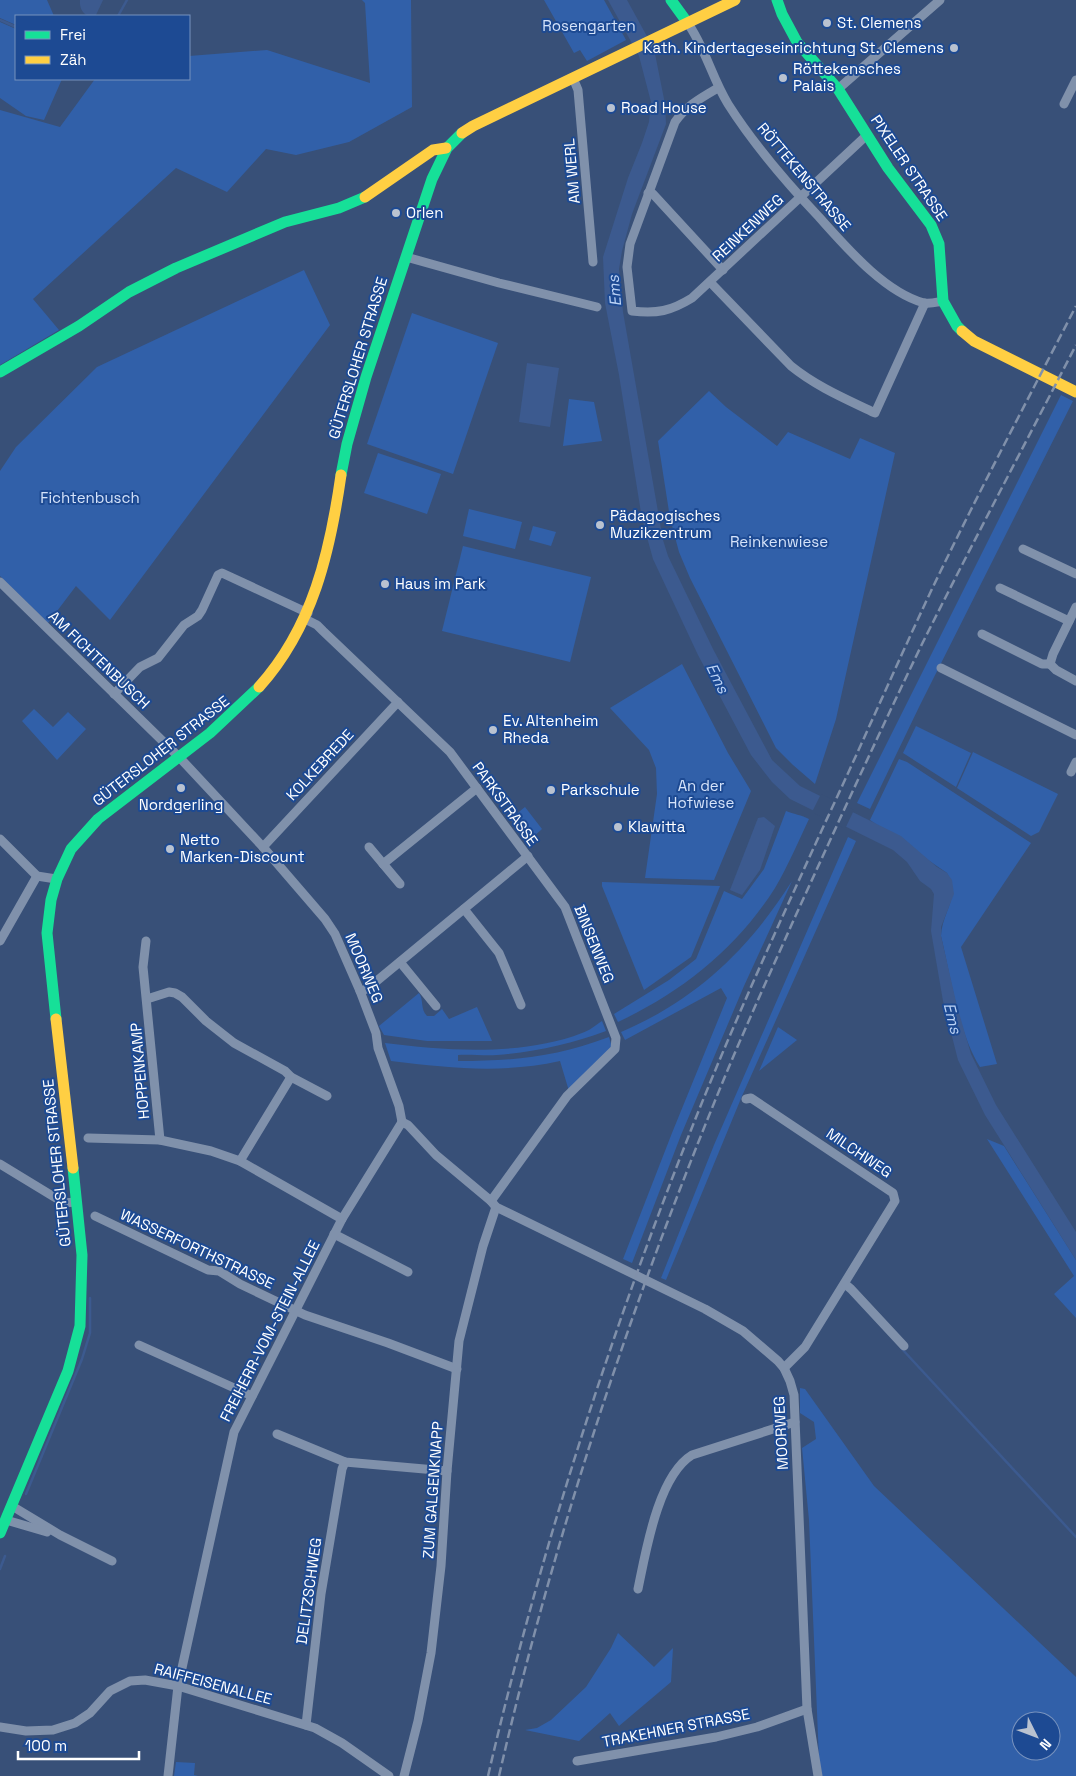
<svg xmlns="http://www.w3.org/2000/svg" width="1076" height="1776" viewBox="0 0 1076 1776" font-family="'Space Grotesk',sans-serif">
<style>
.green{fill:#3160a9;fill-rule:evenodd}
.water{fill:#3c5a8f}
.pier{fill:#385078}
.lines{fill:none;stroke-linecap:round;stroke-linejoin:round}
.stream{stroke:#3c5a8f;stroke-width:2.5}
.street{stroke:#8091ab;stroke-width:9}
.fast{stroke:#16e098;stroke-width:11}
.slow{stroke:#ffcf43;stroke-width:11}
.rail{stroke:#8090aa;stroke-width:2.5;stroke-dasharray:9 4;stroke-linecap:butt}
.poi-dot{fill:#b9c2d0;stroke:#1d4a93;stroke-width:2}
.labels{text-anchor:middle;stroke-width:4;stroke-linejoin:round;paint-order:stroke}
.poi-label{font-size:15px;fill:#fff;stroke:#1d4a93;text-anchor:start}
.park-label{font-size:15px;fill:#d5e3fa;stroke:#1d4a93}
.street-label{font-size:15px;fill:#fff;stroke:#1d4a93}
.water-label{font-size:16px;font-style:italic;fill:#bbd2f5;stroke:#1d4a93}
</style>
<rect width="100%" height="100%" fill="#385078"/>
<!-- green -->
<g class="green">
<polygon points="0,0 47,0 54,16 16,16 16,25 0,18"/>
<polygon points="362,0 411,0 412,107 349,142 296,155 266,149 227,192 176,168 33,299 59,330 0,365 0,110 60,127 95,79 189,79 189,56 267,50 370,83 365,3"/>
<polygon points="544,0 604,0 626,40 587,61 580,50 574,53"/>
<polygon points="0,22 16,29 16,79 62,79 44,120 26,116 0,98"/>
<polygon points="304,270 330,325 110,620 76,586 48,623 0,576 0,471 16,447 97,367"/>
<polygon points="412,313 498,343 453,474 367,444"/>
<polygon points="709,391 726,407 777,446 788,432 850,459 860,438 895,453 836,719 815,784 793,765 776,748 690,578 679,552 670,518 658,441"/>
<polygon points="1061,395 1073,401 920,705 870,809 857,803"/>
<polygon points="569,399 594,402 602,441 563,446"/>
<polygon points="378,453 441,474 427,514 364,493"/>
<polygon points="469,509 522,522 515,549 463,536"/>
<polygon points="533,526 556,532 551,546 529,540"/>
<polygon points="463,546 591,577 570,662 442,631"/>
<polygon points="682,664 728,753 751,791 714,880 645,878 657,794 656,768 649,750 610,708"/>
<polygon points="34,709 53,727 68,712 86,729 57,760 22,721"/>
<polygon points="916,726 971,753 956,787 903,753"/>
<polygon points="973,752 1058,794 1039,832 1031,836 957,788"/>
<path d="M899,759l8,3 124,81 -70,104 36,117 -17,3c-22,-35 -29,-90 -39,-131 1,-25 20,-38 6,-63l-77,-53z"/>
<polygon points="525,807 542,829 533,837 531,835 526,838 510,819"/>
<path d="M786,811c7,3 16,4 23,8 -11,23 -21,47 -34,69 -38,60 -93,104 -157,134l-4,-8 55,-34 27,-21 28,-68 18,8 22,-30z"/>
<polygon points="848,837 856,841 742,1096 666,1280 661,1278 714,1145"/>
<path d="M792,881l-48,105 -63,149 -49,128 -9,-4 49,-126 55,-135 -6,-10 -96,52 -4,-8c75,-32 128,-83 171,-151z"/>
<polygon points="602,882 720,886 691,957 644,990 602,886"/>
<path d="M419,993c5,7 1,16 8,23h7l8,-7 7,10 28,-12 15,34h-65l-43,-6 -5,-9z"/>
<path d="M602,1021l4,10c-35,13 -71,21 -109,24 -13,1 -27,-1 -39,0v6c57,0 97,-4 151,-24l3,10 -43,44 -9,-30c-60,13 -109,7 -169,0l-6,-18c62,8 138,13 197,-10 7,-2 14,-8 20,-12z"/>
<polygon points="778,1027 797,1040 759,1071"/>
<polygon points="987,1139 1004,1146 1076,1260 1076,1318 1054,1294 1074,1276"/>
<path d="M800,1388l5,1 69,97 202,191v99h-254l-3,-16 -10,-240 -7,-72 14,-9 -2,-17 -14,-9zM1021,1721h30v30h-30z"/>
<polygon points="618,1633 654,1667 673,1648 671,1682 619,1726 610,1713 579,1741 525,1730 537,1728 551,1720 586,1687 611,1648"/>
<polygon points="176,1762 195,1763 194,1775 198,1776 174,1776"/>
</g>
<!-- water -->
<g class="water">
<path d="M80,0h23l-7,15c-11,4 -17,-5 -16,-15z"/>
<polygon points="608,0 627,0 654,49 665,104 666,124 632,214 622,251 619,269 623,312 663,540 668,556 713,649 772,760 800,786 901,836 937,867 947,873 952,880 954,894 941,927 941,936 957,1006 971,1054 996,1105 1076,1232 1076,1260 985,1115 958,1060 943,1001 931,931 934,894 931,889 920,881 907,862 893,850 790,799 772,782 751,755 698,655 653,559 642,519 619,375 605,303 603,257 628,178 642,143 649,122 651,102 639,56"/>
<polygon points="527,363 559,368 550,427 519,422"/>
<polygon points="764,817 775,826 760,870 742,895 730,890 758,818"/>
</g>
<!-- pier -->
<polygon class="pier" points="821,794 854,810 845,829 812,812"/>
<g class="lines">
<!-- stream -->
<g class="stream">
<polyline points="118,16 127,0"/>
<polyline points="0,20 16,27"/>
<polyline points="902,1349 1076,1537"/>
<polyline points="26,1494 82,1359 90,1333 90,1298"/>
<polyline points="0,1569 5,1556"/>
</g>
<!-- street -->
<g class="street">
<path d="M687,22c18,25 25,56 41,82 26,41 58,78 91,113 27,30 65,75 105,86 7,1 13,-1 19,-2"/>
<polyline points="573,78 578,90 593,262"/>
<path d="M718,88c-17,10 -32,18 -43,34l-45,122 -3,23 5,44c25,3 39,0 60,-13l175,-163"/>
<polyline points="838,89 940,0"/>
<polyline points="1064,104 1076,80"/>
<polyline points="648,193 653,194 723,270"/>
<polyline points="406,257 499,283 597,307"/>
<path d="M710,282l81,84c26,21 55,33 84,47l50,-110"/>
<polyline points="1023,549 1076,574"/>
<polyline points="0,582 180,758 263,847 325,919 335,934 360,991 376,1033 378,1048 399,1106 402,1122"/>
<polyline points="1000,588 1069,621"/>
<polyline points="1076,607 1053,654 1050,664 1056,670 1076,681"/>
<polyline points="305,619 317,625 323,631 450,752 565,907 616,1038 615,1049 567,1096 491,1201"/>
<polyline points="982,634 1042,664 1050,664"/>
<polyline points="941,668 1076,735"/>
<polyline points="114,694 140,667 158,658 184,625 198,616 202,610 218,575 222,573 308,613"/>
<polyline points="1071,772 1076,762"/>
<polyline points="0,839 37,876 56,879"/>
<polyline points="263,847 398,702"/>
<polyline points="369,847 400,884"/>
<polyline points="383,864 477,788"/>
<polyline points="464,909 499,953 521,1005"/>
<polyline points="0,941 37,876"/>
<polyline points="146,941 143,967 160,1140"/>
<polyline points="400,962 436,1006"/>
<polyline points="360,991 367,989 528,856"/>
<polyline points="147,999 169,992 175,993 182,997 206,1021 234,1043 285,1071 291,1077 327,1096"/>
<polyline points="746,1099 751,1098 893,1193 895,1201 805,1347 784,1368"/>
<polyline points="402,1122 408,1125 436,1155 491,1201 496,1207 705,1309 743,1331 778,1361 784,1368 790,1381 794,1395 807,1709 818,1776"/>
<polyline points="88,1138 160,1140 211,1151 240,1161 342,1219"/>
<polyline points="240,1161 291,1077"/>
<polyline points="0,1164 64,1203 75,1202"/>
<polyline points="95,1216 208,1270 219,1271 240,1284 305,1315 388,1343 457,1369"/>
<polyline points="334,1234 408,1272"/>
<polyline points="845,1284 851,1289 904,1346"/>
<polyline points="139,1345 252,1396"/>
<polyline points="277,1434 345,1462 447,1471"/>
<polyline points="12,1506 60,1535 112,1561"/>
<polyline points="6,1520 47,1532"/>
<path d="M638,1589c8,-38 20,-113 54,-134l103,-33"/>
<polyline points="306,1725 321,1594 342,1469 345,1462"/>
<polyline points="0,1727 26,1731 53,1730 75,1723 90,1713 110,1691 130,1681 145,1680 178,1686 315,1728 342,1743 389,1776"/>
<polyline points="577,1761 716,1737 757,1727 807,1709"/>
<polyline points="168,1776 178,1686 234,1432 342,1219 402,1122"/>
<polyline points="404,1776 418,1721 431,1653 441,1566 447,1471 459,1341 483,1246 496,1207"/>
</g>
<!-- fast -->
<g class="fast">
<polyline points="671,0 687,22"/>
<polyline points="777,0 782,14 797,42 838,89 888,168 931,225 939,244 943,301 957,326 962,331"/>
<polyline points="0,372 79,326 129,292 176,268 285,222 339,208 365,197"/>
<polyline points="341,475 347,444 366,377 432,179 447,148 462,133"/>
<polyline points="56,1019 47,933 51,900 57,879 71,849 98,819 210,733 259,687"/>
<polyline points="0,1533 68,1371 80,1326 82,1255 73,1168"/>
</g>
<!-- slow -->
<g class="slow">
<polyline points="462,133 473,126 735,0"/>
<polyline points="365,197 433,150 446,148"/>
<polyline points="962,331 974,341 1076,392"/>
<path d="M259,687c54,-60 71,-135 82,-212"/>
<polyline points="56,1019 73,1168"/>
</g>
<!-- rail -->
<g class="rail">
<path d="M488,1776c51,-220 120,-436 203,-646 41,-104 88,-206 134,-307 36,-77 70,-155 106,-232 46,-96 96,-190 145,-285"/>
<path d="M499,1776c55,-240 133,-475 227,-702 22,-53 46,-105 69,-157 42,-92 84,-184 128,-275 50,-100 102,-198 153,-297"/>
</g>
</g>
<!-- markers -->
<g class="poi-dot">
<circle cx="827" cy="23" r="5"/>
<circle cx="954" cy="48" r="5"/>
<circle cx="783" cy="78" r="5"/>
<circle cx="611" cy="108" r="5"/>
<circle cx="396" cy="213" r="5"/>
<circle cx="600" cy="525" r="5"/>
<circle cx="385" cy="584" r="5"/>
<circle cx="493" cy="730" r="5"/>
<circle cx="181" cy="788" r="5"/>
<circle cx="551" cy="790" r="5"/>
<circle cx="618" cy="827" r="5"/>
<circle cx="170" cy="849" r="5"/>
</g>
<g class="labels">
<!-- poi labels -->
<g class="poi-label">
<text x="837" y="28">St. Clemens</text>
<text x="944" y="53" text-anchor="end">Kath. Kindertageseinrichtung St. Clemens</text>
<text x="793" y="74">Röttekensches<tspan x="793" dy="17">Palais</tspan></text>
<text x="621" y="113">Road House</text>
<text x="406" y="218">Orlen</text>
<text x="610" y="521">Pädagogisches<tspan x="610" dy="17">Muzikzentrum</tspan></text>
<text x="395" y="589">Haus im Park</text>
<text x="503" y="726">Ev. Altenheim<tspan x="503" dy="17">Rheda</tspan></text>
<text x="561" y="795">Parkschule</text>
<text x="181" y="810" text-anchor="middle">Nordgerling</text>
<text x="628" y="832">Klawitta</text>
<text x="180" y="845">Netto<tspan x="180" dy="17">Marken-Discount</tspan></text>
</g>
<!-- park labels -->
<g class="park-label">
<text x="589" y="31">Rosengarten</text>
<text x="90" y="503">Fichtenbusch</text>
<text x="779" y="547">Reinkenwiese</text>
<text x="701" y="791">An der<tspan x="701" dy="17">Hofwiese</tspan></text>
</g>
<!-- street labels -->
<g class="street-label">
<text transform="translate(909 168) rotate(56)" y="5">PIXELER STRASSE</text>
<text transform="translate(572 171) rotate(-95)" y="5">AM WERL</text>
<text transform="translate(804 177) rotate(50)" y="5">RÖTTEKENSTRASSE</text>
<text transform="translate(748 228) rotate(-43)" y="5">REINKENWEG</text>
<text transform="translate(358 358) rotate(-73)" y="5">GÜTERSLOHER STRASSE</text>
<text transform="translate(99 660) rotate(44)" y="5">AM FICHTENBUSCH</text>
<text transform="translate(161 751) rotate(-38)" y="5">GÜTERSLOHER STRASSE</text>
<text transform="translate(320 765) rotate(-47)" y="5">KOLKEBREDE</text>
<text transform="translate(505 804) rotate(54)" y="5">PARKSTRASSE</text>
<text transform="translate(594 944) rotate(68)" y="5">BINSENWEG</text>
<text transform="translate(364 968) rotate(67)" y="5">MOORWEG</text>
<text transform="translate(140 1071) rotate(-95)" y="5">HOPPENKAMP</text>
<text transform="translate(859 1153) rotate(34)" y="5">MILCHWEG</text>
<text transform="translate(57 1163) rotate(-96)" y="5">GÜTERSLOHER STRASSE</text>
<text transform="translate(197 1249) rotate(25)" y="5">WASSERFORTHSTRASSE</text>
<text transform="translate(270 1331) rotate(-63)" y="5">FREIHERR-VOM-STEIN-ALLEE</text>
<text transform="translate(781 1433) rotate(-93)" y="5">MOORWEG</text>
<text transform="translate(433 1490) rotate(-86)" y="5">ZUM GALGENKNAPP</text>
<text transform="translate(309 1591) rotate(-82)" y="5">DELITZSCHWEG</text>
<text transform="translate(213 1684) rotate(15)" y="5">RAIFFEISENALLEE</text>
<text transform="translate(676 1728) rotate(-11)" y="5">TRAKEHNER STRASSE</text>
</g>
<!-- water labels -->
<g class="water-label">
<text transform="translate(614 291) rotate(-95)" y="6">Ems</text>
<text transform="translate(718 678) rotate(64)" y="6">Ems</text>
<text transform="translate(953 1018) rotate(76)" y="6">Ems</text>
</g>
</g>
<!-- legend -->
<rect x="15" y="15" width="175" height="65" fill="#1d4a93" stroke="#7792be"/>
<rect x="25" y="31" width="25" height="8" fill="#16e098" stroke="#7792be"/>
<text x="60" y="40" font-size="15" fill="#ffffff">Frei</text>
<rect x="25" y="56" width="25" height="8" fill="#ffcf43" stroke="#7792be"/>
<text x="60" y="65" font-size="15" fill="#ffffff">Zäh</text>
<!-- north arrow -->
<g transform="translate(1036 1736) rotate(132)"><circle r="24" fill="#1d4a93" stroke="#7792be"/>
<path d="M0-4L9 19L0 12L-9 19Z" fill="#b9c2d0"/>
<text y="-8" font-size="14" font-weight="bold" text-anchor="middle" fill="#ffffff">N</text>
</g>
<!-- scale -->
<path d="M18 1751v8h121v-8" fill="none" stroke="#ffffff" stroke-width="2.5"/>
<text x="25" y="1751" font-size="15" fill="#ffffff" stroke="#1d4a93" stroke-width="4" paint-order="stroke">100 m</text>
</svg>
